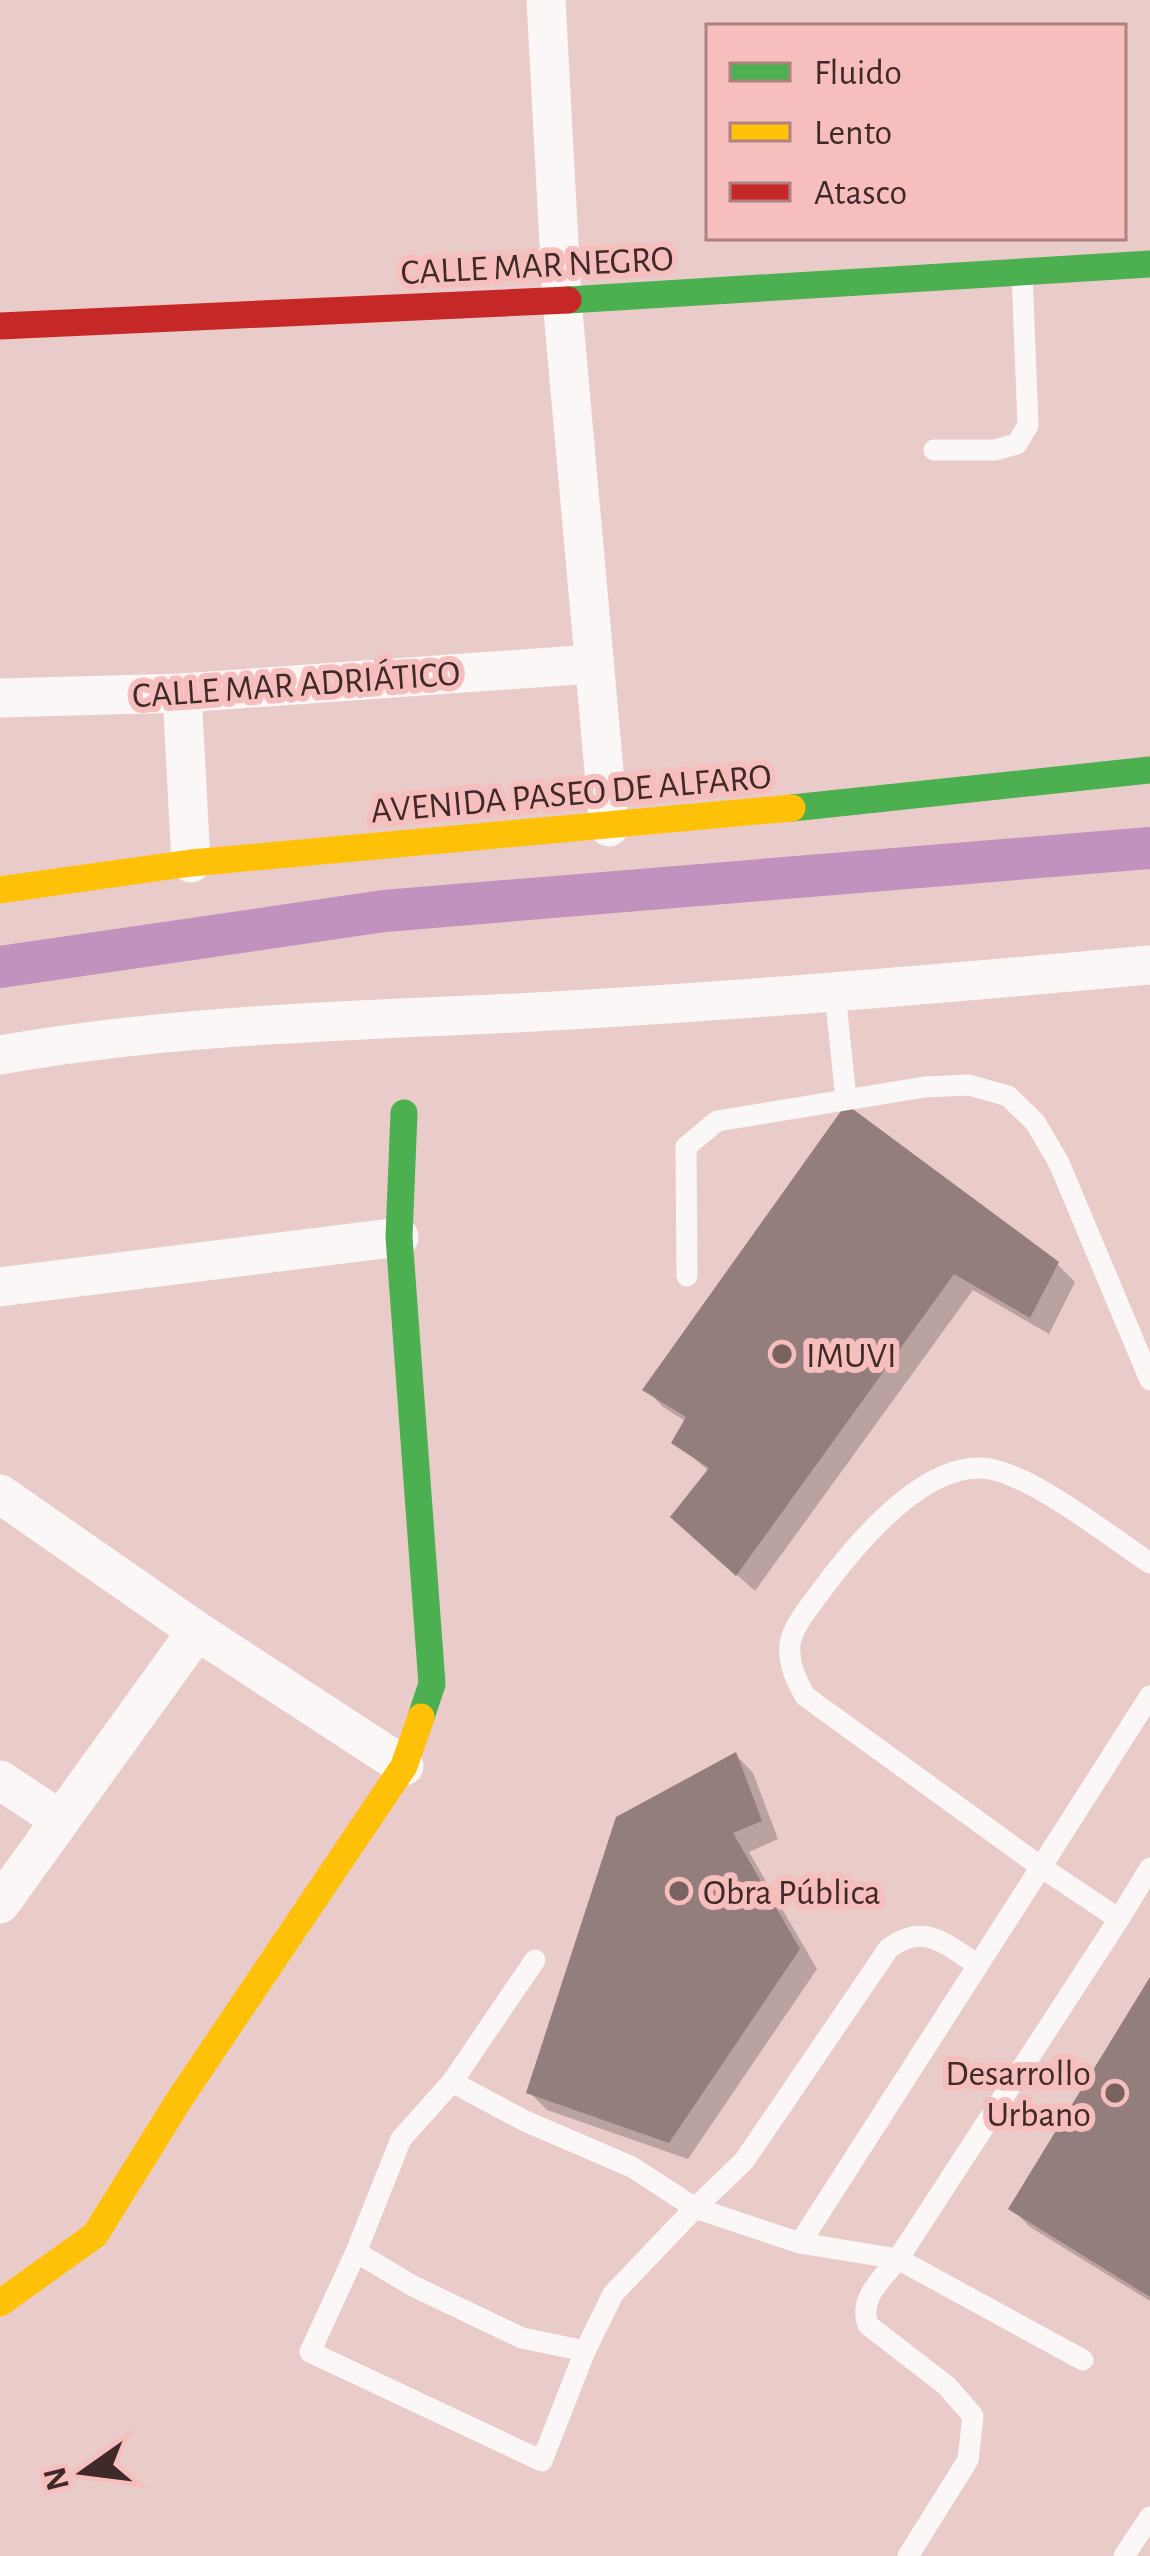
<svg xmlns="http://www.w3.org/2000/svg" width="1150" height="2556" viewBox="0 0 1150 2556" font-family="'Alegreya Sans',sans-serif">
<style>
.shadow{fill:#0003}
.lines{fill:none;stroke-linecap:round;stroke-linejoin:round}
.canal{stroke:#c092bd;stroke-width:42}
.building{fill:#947d7d}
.lane{stroke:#fcf7f7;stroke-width:21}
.street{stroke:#fcf7f7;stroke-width:39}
.fast{stroke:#4caf50;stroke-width:27}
.slow{stroke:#ffc107;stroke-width:27}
.jam{stroke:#c62828;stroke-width:27}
.poi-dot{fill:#7a6261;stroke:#f6bebc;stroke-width:4.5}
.labels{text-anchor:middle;stroke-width:12;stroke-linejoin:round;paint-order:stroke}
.street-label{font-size:36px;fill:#3f2929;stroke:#f6bebc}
.poi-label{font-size:36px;fill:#3f2929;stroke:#f6bebc;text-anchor:start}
</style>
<rect width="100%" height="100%" fill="#e9cbc9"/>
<!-- shadow -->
<g class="shadow">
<polygon points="847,1108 1057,1264 1075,1282 1049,1334 973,1290 755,1591 692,1535 710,1472 675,1442 687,1422 663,1407 646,1389"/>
<polygon points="736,1755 753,1773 778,1839 749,1852 817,1969 688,2159 547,2110 529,2092"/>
<polygon points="1150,1983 1150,2301 1030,2227 1012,2209"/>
</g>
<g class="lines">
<!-- canal -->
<polyline class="canal" points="0,967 384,911 1150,848"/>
</g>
<!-- building -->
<g class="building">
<polygon points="846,1104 1059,1262 1030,1318 954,1274 736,1576 670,1517 709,1468 671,1443 686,1417 642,1390"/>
<polygon points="736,1752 762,1821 733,1833 800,1949 669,2143 526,2093 616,1817"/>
<polygon points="1150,1977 1150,2297 1008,2209"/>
</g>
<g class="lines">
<!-- lane -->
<g class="lane">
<polyline points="934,450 995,450 1017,444 1028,425 1022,272"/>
<polyline points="835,993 846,1099"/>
<polyline points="687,1276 686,1147 717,1121 925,1087 969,1085 1008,1096 1035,1122 1059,1163 1150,1380"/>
<polyline points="1150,1696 1041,1867 1119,1919 1150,1868"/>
<polyline points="535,1960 452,2082 401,2139 356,2252 413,2286 522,2338 585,2351 613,2294 695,2208 800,2243 898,2259 1083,2360"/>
<path d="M452,2082l73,39 107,46 63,41 49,-47 145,-213c36,-26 56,-4 89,17"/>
<path d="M800,2243l241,-376 -236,-171c-9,-16 -17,-33 -15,-52 3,-18 18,-35 28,-49 33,-45 100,-129 163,-127 45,1 129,69 169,95"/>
<polyline points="356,2252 310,2352 542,2461 585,2351"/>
<path d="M908,2556l60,-96 5,-44 -26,-30 -79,-61c-10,-26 14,-46 30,-66l221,-340"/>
<polyline points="1124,2556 1150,2517"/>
</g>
<!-- street -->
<g class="street">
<polyline points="546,0 562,300 609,827"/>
<polyline points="182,693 191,863"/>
<polyline points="0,698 182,693 592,664"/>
<path d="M0,1055c171,-30 343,-34 516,-42 212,-11 423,-29 634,-48"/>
<polyline points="0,1287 399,1237"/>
<polyline points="0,1494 197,1631 404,1766"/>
<polyline points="0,1780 59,1819"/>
<polyline points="0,1904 197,1631"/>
</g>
<!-- fast -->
<g class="fast">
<polyline points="568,300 1150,264"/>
<polyline points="792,808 1150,770"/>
<polyline points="404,1113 399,1237 432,1684 421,1717"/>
</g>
<!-- slow -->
<g class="slow">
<polyline points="0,890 191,863 792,808"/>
<polyline points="0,2303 95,2235 181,2097 404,1766 421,1717"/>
</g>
<!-- jam -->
<polyline class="jam" points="0,326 568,300"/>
</g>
<!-- markers -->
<g class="poi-dot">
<circle cx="782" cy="1354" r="12"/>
<circle cx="679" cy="1891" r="12"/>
<circle cx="1115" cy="2093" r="12"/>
</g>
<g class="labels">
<!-- street labels -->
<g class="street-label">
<text transform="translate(537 264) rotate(-3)" y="13">CALLE MAR NEGRO</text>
<text transform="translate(296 683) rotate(-4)" y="13">CALLE MAR ADRIÁTICO</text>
<text transform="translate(571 792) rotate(-5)" y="13">AVENIDA PASEO DE ALFARO</text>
</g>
<!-- poi labels -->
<g class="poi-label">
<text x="806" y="1367">IMUVI</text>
<text x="703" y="1904">Obra Pública</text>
<text x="1091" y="2085" text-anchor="end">Desarrollo<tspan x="1091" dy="41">Urbano</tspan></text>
</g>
</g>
<!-- legend -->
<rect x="706" y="24" width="420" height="216" fill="#f6bebc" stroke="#ad8281" stroke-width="3"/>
<rect x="730" y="63" width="60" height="18" fill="#4caf50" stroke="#ad8281" stroke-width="3"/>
<text x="814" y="84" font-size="36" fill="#3f2929">Fluido</text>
<rect x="730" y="123" width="60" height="18" fill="#ffc107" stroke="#ad8281" stroke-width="3"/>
<text x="814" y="144" font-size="36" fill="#3f2929">Lento</text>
<rect x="730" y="183" width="60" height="18" fill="#c62828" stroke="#ad8281" stroke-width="3"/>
<text x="814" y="204" font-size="36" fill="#3f2929">Atasco</text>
<!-- north arrow -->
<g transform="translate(84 2472) rotate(256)" stroke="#f6bebc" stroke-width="9" paint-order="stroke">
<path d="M0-9L21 45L0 30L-21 45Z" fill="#3f2929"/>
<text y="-18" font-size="33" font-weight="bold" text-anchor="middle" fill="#3f2929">N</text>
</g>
</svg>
